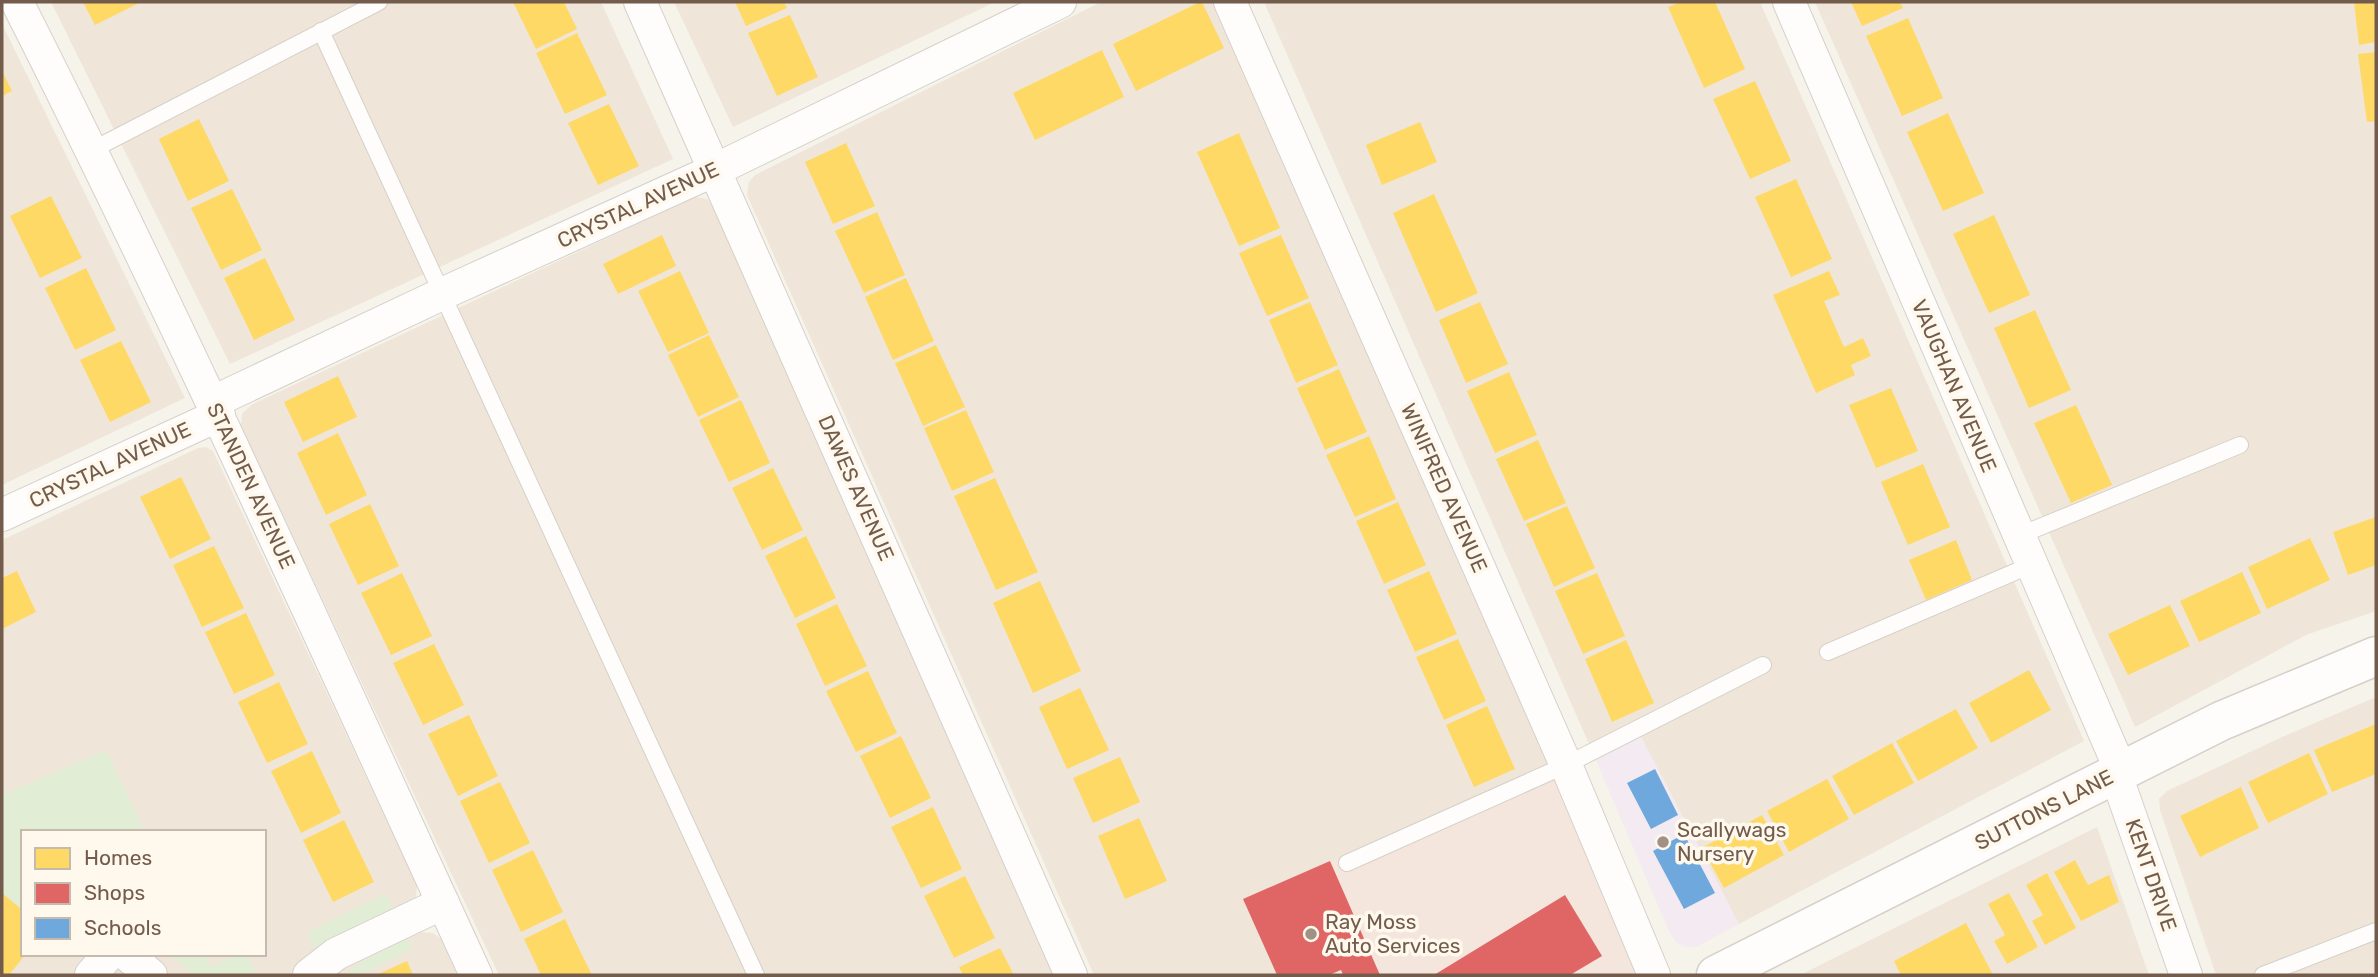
<svg xmlns="http://www.w3.org/2000/svg" width="2378" height="977" viewBox="0 0 2378 977" font-family="Rubik,sans-serif">
<style>
.residential{fill:#efe6d9;fill-rule:evenodd}
.commercial{fill:#f4e6dc}
.education{fill:#f3eaf2}
.green{fill:#e2edd6}
.homes{fill:#ffd966}
.shops{fill:#e06666}
.schools{fill:#6fa8dc}
.lines{fill:none;stroke-linecap:round;stroke-linejoin:round}
.service-casing{stroke:#d5d0c9;stroke-width:18}
.minor-casing{stroke:#d5d0c9;stroke-width:34}
.tertiary-casing{stroke:#d5d0c9;stroke-width:41}
.service{stroke:#fefdfc;stroke-width:16}
.minor{stroke:#fefdfc;stroke-width:32}
.tertiary{stroke:#fefdfc;stroke-width:38}
.poi-dot{fill:#a19184;stroke:#fef8ed;stroke-width:2.5}
.labels{text-anchor:middle;stroke-width:7;stroke-linejoin:round;paint-order:stroke}
.street-label{font-size:21px;fill:#735c4c;stroke:#fef8ed}
.poi-label{font-size:21px;fill:#735c4c;stroke:#fef8ed;text-anchor:start}
</style>
<rect width="100%" height="100%" fill="#f6f3eb"/>
<!-- residential -->
<g class="residential">
<polygon points="51,2 601,2 673,159 230,364"/>
<polygon points="674,2 995,2 733,127"/>
<polygon points="1101,2 1217,2 1554,766 1244,899 1277,975 1094,975 747,195 749,182 755,175"/>
<polygon points="1264,2 1760,2 2084,741 1739,924 1641,737 1596,760"/>
<polygon points="1815,2 2376,2 2376,611 2306,635 2135,727"/>
<polygon points="2,24 185,398 2,485"/>
<polygon points="695,197 707,199 717,208 1062,975 499,975 241,426 242,414 251,405"/>
<path d="M206,447l7,4 204,434 -1,12 -8,9 -13,6 12,26 15,-6 11,1 8,6 16,36h-455v-435l196,-92zM23,832h241v122h-241z"/>
<polygon points="2376,697 2376,975 2216,975 2160,810 2159,799 2167,791 2282,737"/>
<polygon points="2097,827 2149,975 1800,975"/>
</g>
<!-- commercial -->
<polygon class="commercial" points="1554,766 1646,975 1277,975 1243,899"/>
<!-- education -->
<polygon class="education" points="1641,737 1739,924 1696,947 1686,947 1676,942 1669,931 1596,760"/>
<!-- green -->
<g class="green">
<polygon points="106,750 145,832 23,832 23,905 20,908 2,893 2,795"/>
<polygon points="386,894 395,912 315,949 307,932"/>
<polygon points="407,938 412,949 359,975 344,975 364,960"/>
<polygon points="167,954 205,954 211,966 238,954 247,954 257,975 195,975"/>
</g>
<!-- homes -->
<g class="homes">
<polygon points="83,2 141,2 95,25"/>
<polygon points="513,2 564,2 577,29 536,49"/>
<polygon points="735,2 784,2 787,8 746,26"/>
<polygon points="1200,2 1202,2 1224,48 1136,91 1113,44"/>
<polygon points="1681,2 1715,2 1745,69 1704,88 1668,7"/>
<polygon points="1851,2 1900,2 1903,8 1862,26"/>
<polygon points="2354,2 2376,2 2376,42 2359,45"/>
<polygon points="790,15 818,77 777,96 748,33"/>
<polygon points="1908,18 1943,98 1902,116 1866,36"/>
<polygon points="577,33 607,95 565,114 536,53"/>
<polygon points="1102,50 1124,97 1035,140 1013,93"/>
<polygon points="2376,52 2376,121 2367,122 2358,54"/>
<polygon points="2,71 12,91 2,96"/>
<polygon points="1755,81 1791,161 1750,179 1713,99"/>
<polygon points="609,104 639,166 598,185 568,123"/>
<polygon points="1948,113 1984,193 1943,211 1907,132"/>
<polygon points="199,119 229,181 188,201 159,139"/>
<polygon points="1420,122 1437,162 1382,185 1366,145"/>
<polygon points="1239,133 1280,228 1239,246 1197,152"/>
<polygon points="846,143 875,206 833,224 805,162"/>
<polygon points="1796,179 1832,259 1791,277 1755,197"/>
<polygon points="232,189 262,250 221,270 191,208"/>
<polygon points="1434,194 1478,293 1436,312 1393,213"/>
<polygon points="51,196 82,258 40,278 10,216"/>
<polygon points="877,212 905,275 864,293 835,231"/>
<polygon points="1994,215 2030,295 1989,313 1953,234"/>
<polygon points="662,235 676,266 618,294 603,264"/>
<polygon points="1281,235 1309,298 1267,316 1239,253"/>
<polygon points="265,258 295,320 254,340 224,278"/>
<polygon points="86,268 116,330 75,350 45,288"/>
<polygon points="680,271 709,333 668,352 638,291"/>
<polygon points="1829,271 1840,295 1824,301 1844,347 1863,338 1871,356 1851,365 1855,375 1816,393 1773,295"/>
<polygon points="906,278 934,341 893,360 865,297"/>
<polygon points="1310,302 1338,365 1296,383 1269,320"/>
<polygon points="1480,302 1508,364 1466,383 1439,320"/>
<polygon points="2035,310 2071,390 2029,408 1994,328"/>
<polygon points="709,335 739,397 698,417 668,355"/>
<polygon points="121,341 151,402 110,422 80,360"/>
<polygon points="936,345 965,407 923,426 895,363"/>
<polygon points="1339,369 1367,432 1325,450 1297,388"/>
<polygon points="1509,372 1537,435 1495,453 1467,391"/>
<polygon points="338,376 357,417 303,442 284,402"/>
<polygon points="1891,388 1918,451 1876,468 1849,405"/>
<polygon points="741,400 770,463 729,482 699,420"/>
<polygon points="2076,405 2112,485 2071,503 2034,423"/>
<polygon points="966,410 994,472 952,491 924,428"/>
<polygon points="338,433 367,495 326,515 297,453"/>
<polygon points="1369,436 1396,499 1355,517 1326,455"/>
<polygon points="1538,440 1566,503 1524,521 1496,459"/>
<polygon points="1923,464 1950,527 1908,545 1881,482"/>
<polygon points="773,468 803,530 762,550 732,488"/>
<polygon points="181,477 211,539 170,559 140,497"/>
<polygon points="995,478 1038,572 996,590 954,496"/>
<polygon points="1398,502 1426,565 1384,584 1356,521"/>
<polygon points="370,504 399,566 358,585 329,524"/>
<polygon points="1567,506 1595,568 1554,587 1526,524"/>
<polygon points="2376,517 2376,565 2348,575 2333,532"/>
<polygon points="806,536 836,598 795,618 765,556"/>
<polygon points="2310,538 2330,580 2267,609 2248,567"/>
<polygon points="1956,540 1972,580 1926,600 1909,560"/>
<polygon points="214,546 244,608 202,627 173,565"/>
<polygon points="17,571 36,612 2,629 2,578"/>
<polygon points="1429,571 1457,634 1415,652 1387,590"/>
<polygon points="2242,572 2261,613 2199,642 2180,601"/>
<polygon points="402,573 432,636 391,655 361,593"/>
<polygon points="1597,573 1625,636 1583,654 1555,591"/>
<polygon points="1040,581 1081,671 1033,693 993,603"/>
<polygon points="837,604 867,666 825,686 796,624"/>
<polygon points="2170,605 2190,646 2128,675 2108,634"/>
<polygon points="246,613 275,675 234,694 205,632"/>
<polygon points="1458,639 1486,701 1444,720 1416,657"/>
<polygon points="1626,640 1654,703 1612,722 1585,659"/>
<polygon points="434,644 464,705 423,725 393,663"/>
<polygon points="2029,670 2051,710 1991,743 1969,703"/>
<polygon points="868,671 897,733 856,752 826,691"/>
<polygon points="279,682 308,744 267,763 238,702"/>
<polygon points="1080,688 1109,750 1067,769 1039,707"/>
<polygon points="1487,706 1515,769 1474,787 1446,725"/>
<polygon points="1956,709 1978,748 1918,781 1896,741"/>
<polygon points="469,715 498,776 458,796 428,734"/>
<polygon points="2376,724 2376,774 2332,792 2314,750"/>
<polygon points="901,736 931,798 890,818 860,756"/>
<polygon points="1892,743 1914,783 1854,815 1832,776"/>
<polygon points="312,751 341,813 301,833 271,771"/>
<polygon points="2309,753 2328,794 2268,823 2248,782"/>
<polygon points="1120,757 1140,802 1093,823 1073,778"/>
<polygon points="1827,779 1849,819 1789,852 1767,811"/>
<polygon points="500,782 530,843 489,863 460,801"/>
<polygon points="2241,787 2259,828 2200,857 2180,816"/>
<polygon points="933,807 962,869 921,888 891,827"/>
<polygon points="1762,815 1784,855 1724,888 1702,848"/>
<polygon points="1139,818 1167,881 1125,899 1098,836"/>
<polygon points="344,820 374,882 333,902 303,840"/>
<polygon points="533,850 563,912 521,932 492,870"/>
<polygon points="2075,860 2088,885 2109,875 2119,902 2081,921 2054,872"/>
<polygon points="2047,873 2076,928 2045,945 2032,921 2043,915 2026,885"/>
<polygon points="965,876 995,938 954,958 924,896"/>
<polygon points="2,893 20,908 23,905 23,954 26,954 9,975 2,975"/>
<polygon points="2009,893 2038,947 2007,964 1994,941 2005,935 1988,904"/>
<polygon points="565,919 580,951 592,975 541,975 524,939"/>
<polygon points="1966,923 1993,975 1901,975 1894,961"/>
<polygon points="1000,948 1014,975 963,975 959,967"/>
<polygon points="407,961 413,975 376,975"/>
</g>
<!-- shops -->
<g class="shops">
<polygon points="1330,861 1380,975 1343,975 1341,970 1329,975 1277,975 1243,899"/>
<polygon points="1565,895 1602,956 1570,975 1434,975"/>
</g>
<!-- schools -->
<g class="schools">
<polygon points="1655,769 1678,815 1651,829 1627,783"/>
<polygon points="1684,834 1715,893 1684,909 1653,851"/>
</g>
<g class="lines">
<!-- service casing -->
<g class="service-casing">
<g id="service">
<polyline points="321,31 756,975"/>
<polyline points="92,150 379,2"/>
<polyline points="2018,536 2240,445"/>
<polyline points="1828,652 2031,565"/>
<polyline points="1347,863 1566,765 1763,665"/>
<polyline points="2263,975 2376,931"/>
</g>
</g>
<!-- minor casing -->
<g class="minor-casing">
<g id="minor">
<path d="M17,2c162,320 309,647 459,973"/>
<polyline points="640,2 1071,975"/>
<polyline points="1230,2 1566,765 1654,975"/>
<polyline points="1789,2 2121,771"/>
<polyline points="213,402 444,293 715,170 1060,2"/>
<polyline points="2,515 219,415"/>
<polyline points="2116,775 2186,975"/>
<polyline points="126,954 151,975"/>
<polyline points="91,975 109,954"/>
<polyline points="309,975 336,954 443,903"/>
</g>
</g>
<!-- tertiary casing -->
<g class="tertiary-casing">
<polyline id="tertiary" points="1716,975 2221,721 2376,656"/>
</g>
<!-- service -->
<use href="#service" class="service"/>
<!-- minor -->
<use href="#minor" class="minor"/>
<!-- tertiary -->
<use href="#tertiary" class="tertiary"/>
</g>
<!-- markers -->
<g class="poi-dot">
<circle cx="1663" cy="842" r="7"/>
<circle cx="1311" cy="934" r="7"/>
</g>
<g class="labels">
<!-- street labels -->
<g class="street-label">
<text transform="translate(638 205) rotate(-25)" y="7">CRYSTAL AVENUE</text>
<text transform="translate(1954 386) rotate(67)" y="7">VAUGHAN AVENUE</text>
<text transform="translate(110 465) rotate(-25)" y="7">CRYSTAL AVENUE</text>
<text transform="translate(251 486) rotate(65)" y="7">STANDEN AVENUE</text>
<text transform="translate(856 488) rotate(66)" y="7">DAWES AVENUE</text>
<text transform="translate(1444 488) rotate(66)" y="7">WINIFRED AVENUE</text>
<text transform="translate(2044 810) rotate(-27)" y="7">SUTTONS LANE</text>
<text transform="translate(2151 875) rotate(71)" y="7">KENT DRIVE</text>
</g>
<!-- poi labels -->
<g class="poi-label">
<text x="1677" y="837">Scallywags<tspan x="1677" dy="24">Nursery</tspan></text>
<text x="1325" y="929">Ray Moss<tspan x="1325" dy="24">Auto Services</tspan></text>
</g>
</g>
<!-- border -->
<rect width="2378" height="977" fill="none" stroke="#735c4c" stroke-width="7"/>
<!-- legend -->
<rect x="21" y="830" width="245" height="126" fill="#fef8ed" stroke="#c6baad" stroke-width="2"/>
<rect x="35" y="848" width="35" height="21" fill="#ffd966" stroke="#c6baad" stroke-width="2"/>
<text x="84" y="865" font-size="21" fill="#735c4c">Homes</text>
<rect x="35" y="883" width="35" height="21" fill="#e06666" stroke="#c6baad" stroke-width="2"/>
<text x="84" y="900" font-size="21" fill="#735c4c">Shops</text>
<rect x="35" y="918" width="35" height="21" fill="#6fa8dc" stroke="#c6baad" stroke-width="2"/>
<text x="84" y="935" font-size="21" fill="#735c4c">Schools</text>
</svg>
